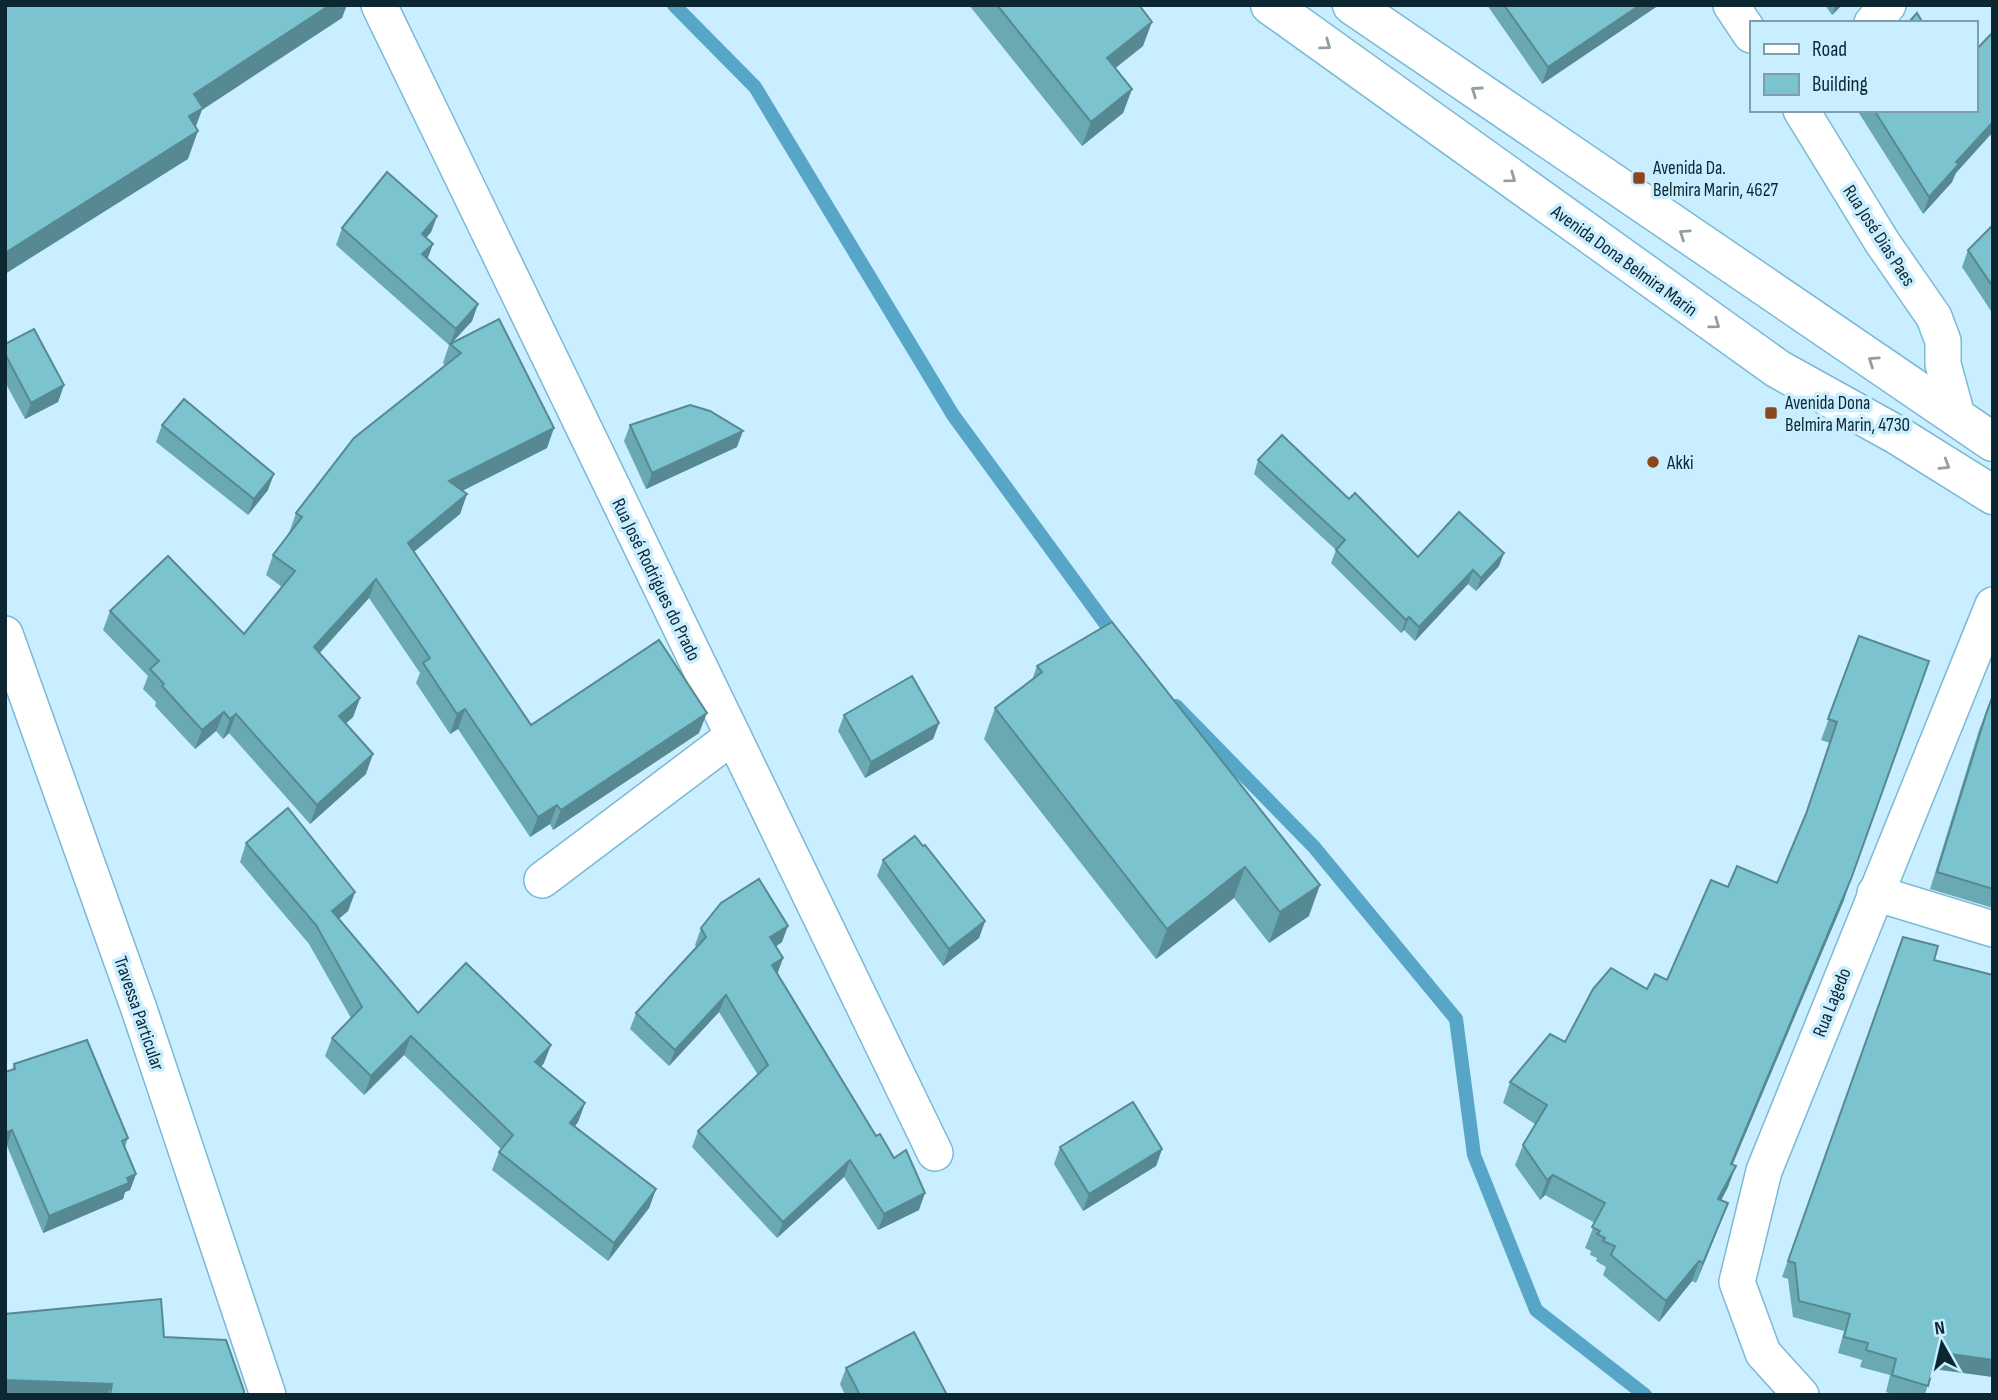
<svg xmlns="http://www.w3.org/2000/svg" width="1998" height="1400" viewBox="0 0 1998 1400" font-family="'Sofia Sans Condensed',sans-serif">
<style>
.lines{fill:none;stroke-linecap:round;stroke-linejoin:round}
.stream{stroke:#58a6c7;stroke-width:14}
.minor-casing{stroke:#7bb9d4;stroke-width:38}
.primary-casing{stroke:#7bb9d4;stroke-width:41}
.minor{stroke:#fff;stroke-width:35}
.primary{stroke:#fff;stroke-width:38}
.wall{fill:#6aa9b2}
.shaded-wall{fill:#568991}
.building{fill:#7bc4cf;stroke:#568991;stroke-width:2}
.oneway{stroke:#929ea3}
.poi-dot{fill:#8b461e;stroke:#c9eeff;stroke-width:2.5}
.labels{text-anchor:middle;stroke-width:7;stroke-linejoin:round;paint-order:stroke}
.poi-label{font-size:19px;fill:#0d2732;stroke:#c9eeff;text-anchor:start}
.street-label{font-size:19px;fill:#0d2732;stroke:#c9eeff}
</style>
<rect width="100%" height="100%" fill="#c9eeff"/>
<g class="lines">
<!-- stream -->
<g class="stream">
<polyline points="674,5 755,87 953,415 1116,638"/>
<polyline points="1176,706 1314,847 1456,1019 1474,1155 1536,1310 1645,1395"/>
</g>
<!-- minor casing -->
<g class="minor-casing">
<g id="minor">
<polyline points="379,5 935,1153"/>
<polyline points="1731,5 1751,35"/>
<polyline points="1872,23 1888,5"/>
<polyline points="1801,110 1882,242 1934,317 1943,341 1943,364 1958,419"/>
<polyline points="5,634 139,1009 268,1395"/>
<polyline points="542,880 733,736"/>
<polyline points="1875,893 1993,929"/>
<polyline points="1801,1395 1763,1353 1737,1282 1764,1171 1993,605"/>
</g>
</g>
<!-- primary casing -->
<g class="primary-casing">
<g id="primary">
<polyline points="1270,5 1778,369 1897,435 1993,495"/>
<polyline points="1352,5 1993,442"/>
</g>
</g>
<!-- minor -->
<use href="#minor" class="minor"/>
<!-- primary -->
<use href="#primary" class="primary"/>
</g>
<!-- wall -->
<g class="wall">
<polygon points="969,5 1139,5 1143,46 1115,68 1132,89 1123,113 1082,146"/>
<polygon points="1487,5 1659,5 1542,84"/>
<polygon points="1825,5 1842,5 1832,15"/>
<polygon points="1857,110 1975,110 1952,182 1923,214"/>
<polygon points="437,216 431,232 426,238 433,244 427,259 478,304 472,321 452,342 547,448 462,491 467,494 460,514 414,552 531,725 699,733 553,830 550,824 530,837 458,729 450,734 416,683 420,673 369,598 320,653 360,698 353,717 345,724 366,774 310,824 229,733 223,739 216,731 195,749 155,706 156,702 143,689 148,676 103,630 110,611 244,634 282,587 266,575 273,555 289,533 296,513 445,366 443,363 449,345 336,245 342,228"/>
<polygon points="1993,225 1993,314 1962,267 1968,250"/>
<polygon points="5,344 64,385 58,402 25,419 5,382"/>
<polygon points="162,425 268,490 248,515 156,442"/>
<polygon points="630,425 737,447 646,489 624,441"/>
<polygon points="1258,460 1349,499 1418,557 1504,553 1499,566 1476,591 1468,584 1415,641 1404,630 1401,633 1331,563 1336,550 1254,474"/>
<polygon points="1859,636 1844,900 1732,1164 1728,1187 1721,1200 1728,1203 1696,1283 1692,1281 1659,1322 1603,1275 1606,1267 1596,1261 1597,1258 1590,1255 1591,1251 1585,1248 1595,1223 1545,1195 1540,1200 1515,1165 1523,1145 1535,1124 1503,1103 1510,1082 1565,1042 1647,989 1667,980 1728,887 1777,883 1804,820 1830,743 1821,740"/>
<polygon points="1037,666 1309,916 1269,943 1234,898 1156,959 984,739 995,708 1032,680"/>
<polygon points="1993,695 1993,908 1930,889 1979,730"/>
<polygon points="844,715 939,723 933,739 865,778 838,731"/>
<polygon points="246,843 355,892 348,911 339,918 418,1013 544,1063 541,1067 585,1103 578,1122 575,1126 656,1189 649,1208 608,1261 492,1170 499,1152 501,1149 404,1055 364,1095 325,1056 332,1038 351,1018 309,944 240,862"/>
<polygon points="923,846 985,921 979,938 943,966 877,876 883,860"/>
<polygon points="701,928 782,942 775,947 783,958 777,973 919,1210 878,1230 844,1177 777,1238 692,1147 698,1131 758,1075 719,1012 669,1066 630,1029 636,1013 696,947 695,945"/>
<polygon points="1903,937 1934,960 1993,975 1993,1377 1932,1369 1925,1395 1895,1395 1886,1392 1890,1375 1860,1367 1862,1360 1838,1353 1844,1331 1793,1317 1788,1279 1782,1277"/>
<polygon points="14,1064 128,1138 125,1147 136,1174 130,1190 125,1192 123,1199 43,1233 7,1146 5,1147 5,1072 12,1070"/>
<polygon points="1060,1147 1162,1149 1156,1166 1083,1211 1054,1164"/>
<polygon points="846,1368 947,1395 845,1395 840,1384"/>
</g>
<!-- shaded-wall -->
<g class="shaded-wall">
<polygon points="330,5 347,5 342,18 202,110 193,134 198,131 188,159 5,274 5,253 194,94"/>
<polygon points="1640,5 1659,5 1542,84 1548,67"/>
<polygon points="1836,5 1842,5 1832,15"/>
<polygon points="1152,22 1143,46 1098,82 1107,58"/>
<polygon points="1132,89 1123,113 1082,146 1091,122"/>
<polygon points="1993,122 1993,132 1956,173 1952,182 1923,214 1929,197 1956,162"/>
<polygon points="437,216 431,232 416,250 422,234"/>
<polygon points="433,244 427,260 422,254"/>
<polygon points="478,304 472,321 450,345 456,329"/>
<polygon points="64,385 58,402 25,419 31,403"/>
<polygon points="554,428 547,448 442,501 449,481"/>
<polygon points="743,431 737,447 646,489 652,473"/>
<polygon points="274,474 268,490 248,515 254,499"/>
<polygon points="467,494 460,514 401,562 408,543"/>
<polygon points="1504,553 1499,566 1476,591 1481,578"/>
<polygon points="1473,570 1468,584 1415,641 1419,627"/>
<polygon points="376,579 369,598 307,666 314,647"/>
<polygon points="1409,617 1404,630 1401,633 1406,620"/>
<polygon points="360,698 353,717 332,736 339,716"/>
<polygon points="465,709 458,729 450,734 457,714"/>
<polygon points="224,712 216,731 195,749 202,730"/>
<polygon points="707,713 699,733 553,830 561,810"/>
<polygon points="236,714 229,733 223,739 230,719"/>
<polygon points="939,723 933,739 865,778 871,762"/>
<polygon points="373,754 366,774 310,824 317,805"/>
<polygon points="557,805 550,824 530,837 538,817"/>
<polygon points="1245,867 1234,898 1156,959 1167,929"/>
<polygon points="1851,879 1844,900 1724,1185 1731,1164"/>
<polygon points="1320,885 1309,916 1269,943 1280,912"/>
<polygon points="355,892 348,911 326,930 332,911"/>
<polygon points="985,921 979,938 943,966 949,949"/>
<polygon points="788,926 782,942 764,954 770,937"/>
<polygon points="783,958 777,975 772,965"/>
<polygon points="726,995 719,1012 669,1066 675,1050"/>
<polygon points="411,1036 404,1055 364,1095 371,1076"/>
<polygon points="551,1045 544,1063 528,1080 535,1062"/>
<polygon points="585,1103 578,1122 564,1141 570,1123"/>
<polygon points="12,1130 7,1146 5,1147 5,1133"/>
<polygon points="1162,1149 1156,1166 1083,1211 1089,1194"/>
<polygon points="850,1160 844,1177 777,1238 783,1222"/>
<polygon points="1736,1166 1728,1187 1711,1220 1718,1199"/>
<polygon points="136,1174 130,1190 125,1192 123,1199 43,1233 49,1216"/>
<polygon points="1553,1175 1545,1195 1540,1200 1547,1180"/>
<polygon points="656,1189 649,1208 608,1261 614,1243"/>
<polygon points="925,1193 919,1210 878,1230 884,1214"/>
<polygon points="1728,1203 1720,1224 1696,1283 1703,1263"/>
<polygon points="1699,1261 1692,1281 1659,1322 1666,1301"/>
<polygon points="1937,1352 1993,1360 1993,1377 1930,1368"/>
<polygon points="5,1380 112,1384 108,1395 28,1395 5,1394"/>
</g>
<!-- building -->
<g class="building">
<polygon points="5,5 330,5 194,94 203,108 189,116 198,131 5,253"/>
<polygon points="997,5 1139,5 1152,22 1107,58 1132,89 1091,122"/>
<polygon points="1504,5 1640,5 1548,67"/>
<polygon points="1917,13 1923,23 1908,23"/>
<polygon points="1993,32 1993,122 1956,162 1959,164 1929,197 1874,110 1975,110 1975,51"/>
<polygon points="387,172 437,216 422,234 433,244 422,254 478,304 456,329 342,228"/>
<polygon points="1993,225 1993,287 1968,250"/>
<polygon points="499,319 554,428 449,481 467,494 408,543 531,725 659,640 707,713 561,810 557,805 538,817 465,709 457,714 423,663 430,658 376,579 314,647 360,698 339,716 373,754 317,805 236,714 230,719 224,712 202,730 162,686 164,684 150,669 159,661 110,611 168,556 244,634 295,571 273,555 302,517 296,513 354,438 461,353 450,344"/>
<polygon points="34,329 64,385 31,403 5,354 5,344"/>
<polygon points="184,399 274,474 254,499 162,425"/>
<polygon points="690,405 710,411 743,431 652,473 630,425"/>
<polygon points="1282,435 1349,499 1355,493 1418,557 1459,512 1504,553 1481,578 1473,570 1419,627 1409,617 1406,620 1336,550 1345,540 1258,460"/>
<polygon points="1112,622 1320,885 1280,912 1245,867 1167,929 995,708 1042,672 1037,666"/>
<polygon points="1859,636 1929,661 1851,879 1731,1164 1736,1166 1718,1199 1728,1203 1703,1263 1699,1261 1666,1301 1611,1255 1615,1246 1603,1241 1605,1238 1597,1234 1600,1231 1592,1227 1605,1203 1553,1175 1547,1180 1523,1145 1547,1105 1510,1082 1550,1034 1565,1042 1593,989 1611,968 1647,989 1655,974 1667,980 1711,880 1728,887 1737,866 1777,883 1806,814 1837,722 1828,719"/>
<polygon points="912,676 939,723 871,762 844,715"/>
<polygon points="1993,695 1993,889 1937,872 1986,714"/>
<polygon points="288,808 355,892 332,911 418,1013 466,963 551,1045 535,1062 585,1103 570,1123 656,1189 614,1243 499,1152 513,1135 411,1036 371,1076 332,1038 362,1007 316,925 246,843"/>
<polygon points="915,836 923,846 925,845 985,921 949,949 883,860"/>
<polygon points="759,879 788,926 770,937 783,958 772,965 876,1136 880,1134 894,1158 906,1150 925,1193 884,1214 850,1160 783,1222 698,1131 768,1065 726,995 675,1050 636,1013 706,937 701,928 721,903"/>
<polygon points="1903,937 1938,946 1934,960 1993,975 1993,1360 1937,1352 1928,1386 1892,1375 1896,1359 1866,1350 1868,1343 1844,1337 1850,1314 1799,1301 1795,1263 1788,1261"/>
<polygon points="87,1040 128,1138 122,1141 136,1174 127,1178 129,1183 49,1216 12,1130 5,1133 5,1072 15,1069 14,1064"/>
<polygon points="1133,1102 1162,1149 1089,1194 1060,1147"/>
<polygon points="161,1299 164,1337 226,1340 244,1391 244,1395 110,1395 112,1384 5,1380 5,1314"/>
<polygon points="914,1332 947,1395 860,1395 846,1368"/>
</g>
<!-- one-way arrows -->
<defs><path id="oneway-chevron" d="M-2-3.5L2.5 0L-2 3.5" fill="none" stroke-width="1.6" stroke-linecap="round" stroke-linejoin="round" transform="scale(1.75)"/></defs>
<g class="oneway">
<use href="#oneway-chevron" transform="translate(1326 45) rotate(36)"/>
<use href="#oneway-chevron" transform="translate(1476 91) rotate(-145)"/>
<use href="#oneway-chevron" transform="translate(1511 178) rotate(36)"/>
<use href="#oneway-chevron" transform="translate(1684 234) rotate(-146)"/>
<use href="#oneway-chevron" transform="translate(1715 324) rotate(36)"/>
<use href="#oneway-chevron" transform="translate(1873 361) rotate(-146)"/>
<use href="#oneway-chevron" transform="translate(1945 465) rotate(32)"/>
</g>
<!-- markers -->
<g class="poi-dot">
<rect x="1632" y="171" width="14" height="14" rx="3.5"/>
<rect x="1764" y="406" width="14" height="14" rx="3.5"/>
<circle cx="1653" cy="462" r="7"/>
</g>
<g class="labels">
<!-- poi labels -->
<g class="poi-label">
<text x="1653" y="174">Avenida Da.<tspan x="1653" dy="22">Belmira Marin, 4627</tspan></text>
<text x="1785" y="409">Avenida Dona<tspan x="1785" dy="22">Belmira Marin, 4730</tspan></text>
<text x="1667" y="469">Akki</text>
</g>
<!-- street labels -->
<g class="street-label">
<text transform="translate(1880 235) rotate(57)" y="7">Rua José Dias Paes</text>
<text transform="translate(1625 260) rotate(36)" y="7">Avenida Dona Belmira Marin</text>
<text transform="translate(657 579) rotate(64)" y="7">Rua José Rodrigues do Prado</text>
<text transform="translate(1831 1002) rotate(-68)" y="7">Rua Lagedo</text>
<text transform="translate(140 1013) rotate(71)" y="7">Travessa Particular</text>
</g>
</g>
<!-- border -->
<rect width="1998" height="1400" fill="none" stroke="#0d2732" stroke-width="14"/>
<!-- legend -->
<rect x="1750" y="21" width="228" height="91" fill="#c9eeff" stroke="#7e9ead" stroke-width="2"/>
<rect x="1764" y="44" width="35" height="10" fill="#ffffff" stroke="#7e9ead" stroke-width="2"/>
<text x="1812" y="56" font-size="21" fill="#0d2732">Road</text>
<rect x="1764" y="74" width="35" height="21" fill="#7bc4cf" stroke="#7e9ead" stroke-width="2"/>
<text x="1812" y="91" font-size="21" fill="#0d2732">Building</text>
<!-- north arrow -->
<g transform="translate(1942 1344) rotate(352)" stroke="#c9eeff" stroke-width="5" paint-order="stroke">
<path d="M0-5L12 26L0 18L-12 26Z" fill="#0d2732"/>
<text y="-10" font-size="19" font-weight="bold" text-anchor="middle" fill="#0d2732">N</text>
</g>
</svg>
